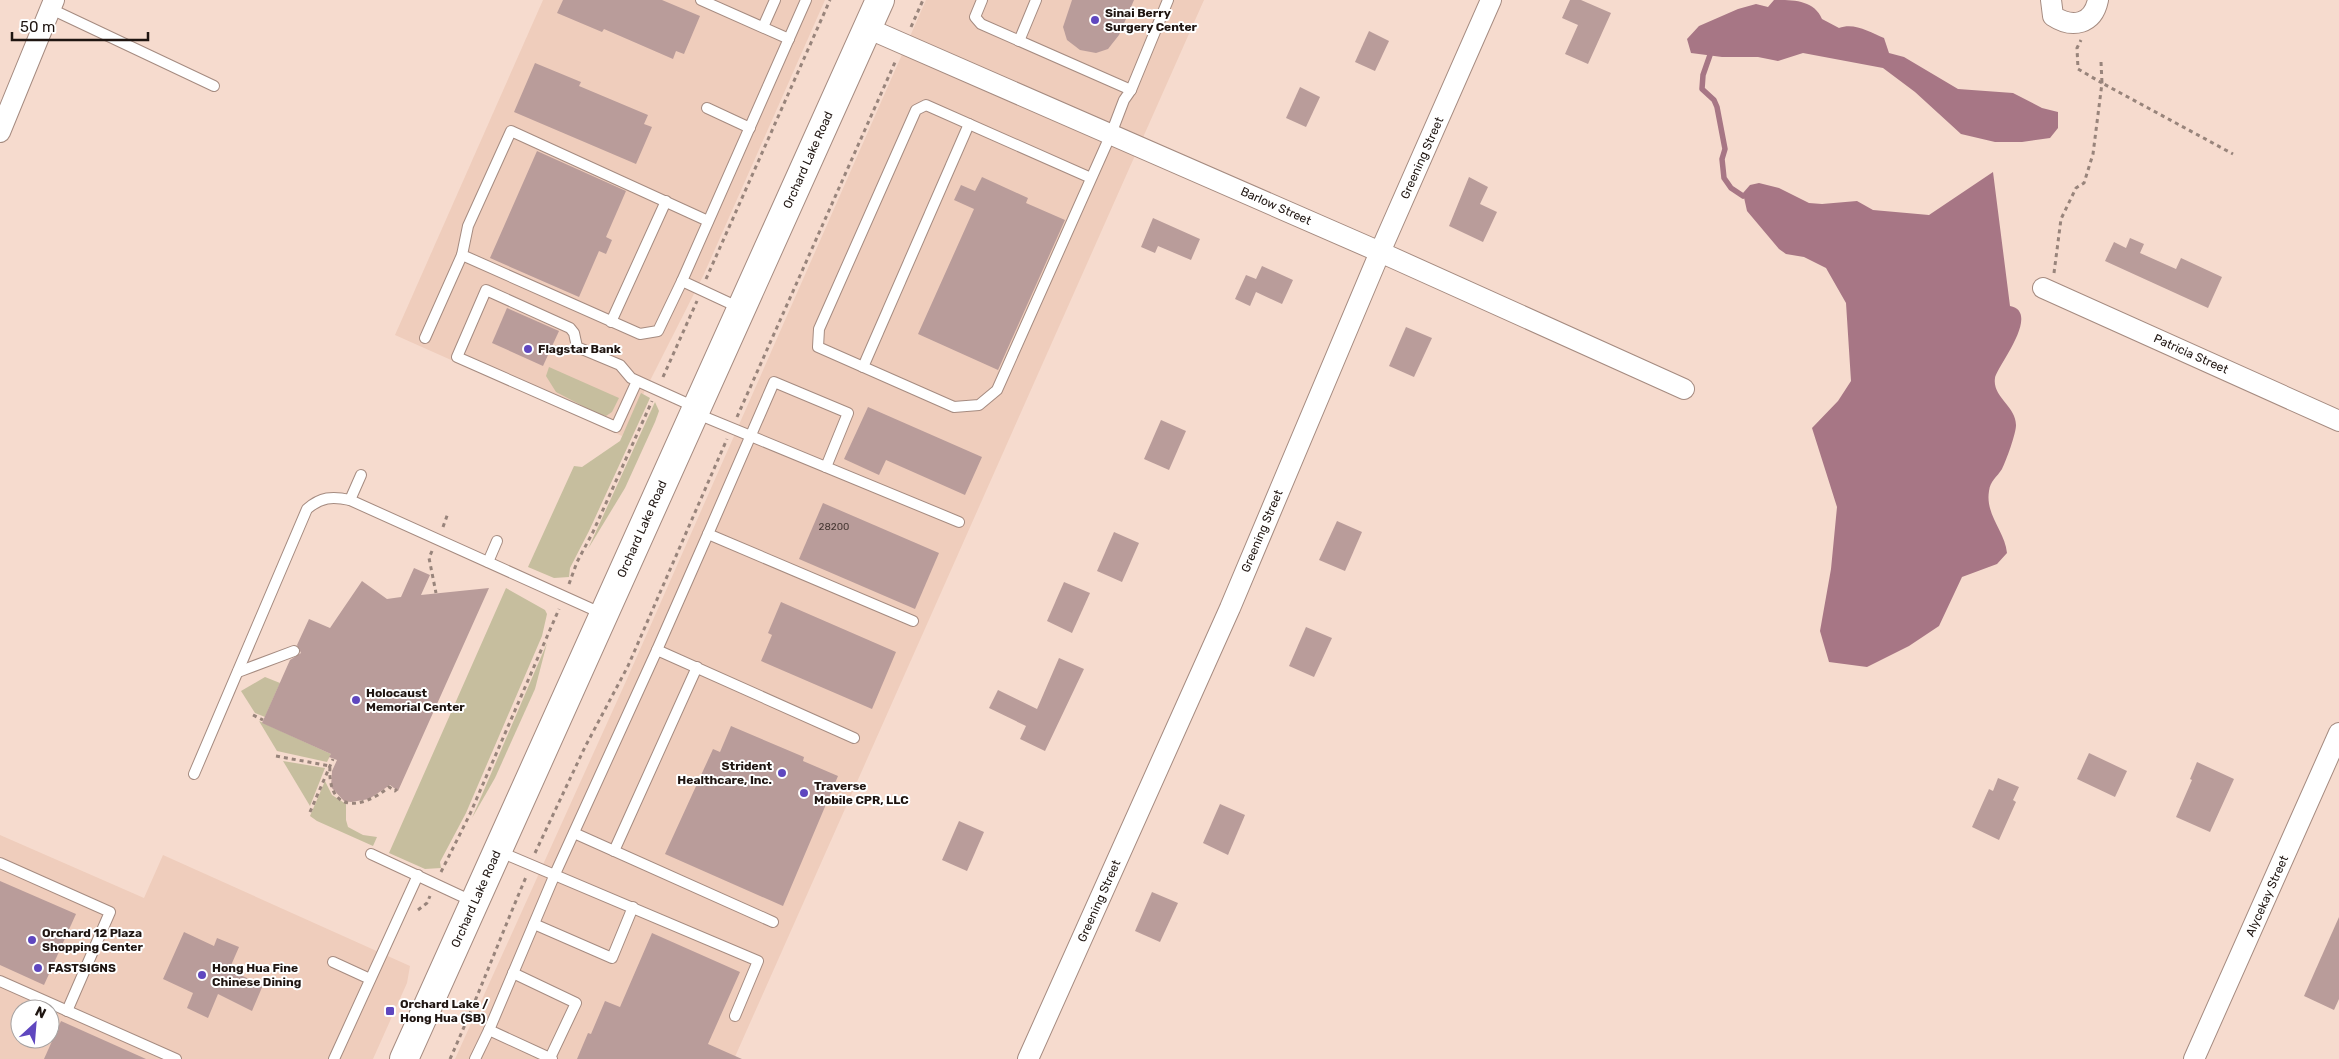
<svg xmlns="http://www.w3.org/2000/svg" width="2339" height="1059" viewBox="0 0 2339 1059" font-family="Rubik,sans-serif">
<style>
.built{fill:#efcdbc;fill-rule:evenodd}
.green{fill:#c6be9e}
.water{fill:#a77685}
.lines{fill:none;stroke-linecap:round;stroke-linejoin:round}
.stream{stroke:#a77685;stroke-width:5.5}
.building{fill:#b99c9a}
.lane-casing{stroke:#a58b80;stroke-width:12}
.street-casing{stroke:#a58b80;stroke-width:22}
.secondary-casing{stroke:#a58b80;stroke-width:30}
.path{stroke:#98847b;stroke-width:3;stroke-dasharray:4 4;stroke-linecap:butt}
.lane{stroke:#fff;stroke-width:10}
.street{stroke:#fff;stroke-width:20}
.secondary{stroke:#fff;stroke-width:28}
.poi-dot{fill:#5f47bf;stroke:#fff;stroke-width:2}
.labels{text-anchor:middle;stroke-width:4;stroke-linejoin:round;paint-order:stroke}
.number-label{font-size:10px;fill:#463733}
.poi-label{font-size:12px;font-weight:bold;fill:#1f1511;stroke:#fff;text-anchor:start}
.street-label{font-size:12px;fill:#1f1511;stroke:#fff}
</style>
<rect width="100%" height="100%" fill="#f6dbce"/>
<!-- built -->
<g class="built">
<polygon points="543,0 825,0 704,274 622,436 395,335"/>
<polygon points="926,0 1204,0 734,1059 455,1059 627,679"/>
<path d="M0,835l144,63 19,-43 247,111 -3,17 -34,76h-373zM20,1009h30v30h-30z"/>
</g>
<!-- green -->
<g class="green">
<polygon points="549,367 619,398 612,412 606,416 596,413 556,392 546,376"/>
<polygon points="641,393 650,398 589,531 570,568 569,577 554,578 528,567 574,466 582,467 620,441"/>
<polygon points="655,402 659,411 655,422 625,488 588,549"/>
<polygon points="506,588 545,610 547,614 542,636 466,813 440,862 441,868 425,869 389,853"/>
<polygon points="547,643 535,689 495,778 472,818"/>
<polygon points="265,677 280,683 265,717 255,713 241,691"/>
<polygon points="259,721 331,754 327,762 277,751"/>
<polygon points="283,761 325,768 310,806"/>
<polygon points="325,781 332,795 346,804 346,820 348,827 363,835 377,837 373,846 317,821 310,816"/>
</g>
<!-- water -->
<g class="water">
<path d="M1774,0c20,0 40,0 48,19l17,9c15,-6 31,4 45,10l5,15 15,4 54,32 55,4 29,15 16,4v16l-8,10 -28,4h-27l-34,-8 -46,-42 -32,-24 -80,-15 -25,8 -20,-4h-36l-31,-4 -4,-14 12,-13 39,-17 18,-5 12,3z"/>
<path d="M1993,172l17,134c32,6 -14,62 -15,72 -3,19 21,28 21,47 0,9 -10,36 -14,44 -5,8 -12,12 -13,22 -4,24 16,40 18,62l-10,11 -35,13 -23,49 -30,20 -42,21 -38,-5 -9,-31 11,-62 6,-62 -25,-79 26,-27 13,-20 -5,-78 -20,-35 -22,-11 -18,-3 -7,-5 -32,-38 -4,-18 7,-8 9,-2 20,5 30,15 13,1 35,-3 16,9 56,5z"/>
</g>
<g class="lines">
<!-- stream -->
<polyline class="stream" points="1710,55 1703,75 1702,89 1714,100 1717,107 1725,149 1722,159 1724,178 1731,188 1743,196"/>
</g>
<!-- building -->
<g class="building">
<polygon points="563,0 662,0 700,16 684,54 676,51 673,59 604,29 602,32 557,13"/>
<polygon points="1072,0 1134,0 1119,35 1108,49 1096,53 1080,50 1067,40 1063,27"/>
<polygon points="1570,0 1581,0 1611,13 1588,64 1565,54 1578,25 1562,18"/>
<polygon points="1369,31 1389,41 1375,71 1355,62"/>
<polygon points="535,63 581,82 579,86 648,115 644,124 652,127 636,164 514,112"/>
<polygon points="1300,87 1320,97 1306,127 1286,118"/>
<polygon points="537,151 626,191 606,237 612,240 606,254 599,251 579,297 490,258"/>
<polygon points="982,177 1028,198 1026,203 1065,220 998,370 918,334 974,209 954,200 961,185 975,191"/>
<polygon points="1469,177 1488,187 1480,204 1497,212 1483,242 1449,226"/>
<polygon points="1153,218 1200,239 1191,260 1158,246 1155,253 1141,247"/>
<polygon points="2130,238 2144,244 2140,253 2176,269 2181,258 2222,277 2208,308 2105,261 2114,242 2126,248"/>
<polygon points="1262,266 1293,280 1282,304 1256,292 1250,306 1235,299 1246,275 1256,279"/>
<polygon points="507,308 559,331 543,366 492,343"/>
<polygon points="1406,327 1432,338 1414,377 1389,366"/>
<polygon points="868,407 982,457 965,495 886,460 879,475 844,459"/>
<polygon points="1161,420 1186,431 1169,470 1144,459"/>
<polygon points="823,503 939,553 915,609 799,559"/>
<polygon points="1337,521 1362,532 1345,571 1319,560"/>
<polygon points="1114,532 1139,543 1122,582 1097,571"/>
<polygon points="414,568 430,575 421,595 489,588 398,791 390,785 369,799 351,802 344,801 331,787 332,771 337,760 329,757 331,754 262,723 290,660 301,653 297,645 309,619 330,628 362,581 387,599 401,597"/>
<polygon points="1064,582 1090,593 1072,633 1047,621"/>
<polygon points="781,602 896,652 872,709 761,661 772,635 768,633"/>
<polygon points="1306,627 1332,638 1314,677 1289,666"/>
<polygon points="1059,658 1084,669 1045,751 1020,739 1026,726 989,708 998,690 1037,709"/>
<polygon points="731,726 804,757 803,761 838,776 783,906 665,854 713,749 720,752"/>
<polygon points="2089,753 2127,771 2115,797 2077,779"/>
<polygon points="2197,762 2234,779 2210,832 2176,817 2192,780 2190,779"/>
<polygon points="1998,778 2019,787 2013,800 2016,802 1999,840 1972,827 1989,789 1993,791"/>
<polygon points="1220,804 1245,815 1228,855 1203,843"/>
<polygon points="959,821 984,832 967,871 942,860"/>
<polygon points="0,881 76,914 44,985 0,965"/>
<polygon points="1152,892 1178,903 1160,942 1135,931"/>
<polygon points="2339,917 2339,999 2334,1010 2304,996"/>
<polygon points="184,932 214,946 217,938 239,947 229,970 263,985 252,1011 218,994 208,1018 187,1008 193,993 163,979"/>
<polygon points="652,933 740,972 708,1044 742,1059 577,1059 588,1033 591,1034 605,1001 620,1007"/>
<polygon points="61,1021 146,1059 44,1059"/>
</g>
<g class="lines">
<!-- lane casing -->
<g class="lane-casing">
<g id="lane">
<polyline points="701,0 789,39"/>
<polyline points="982,0 975,17 981,24 1131,90 1124,100 1111,134 997,390 979,405 954,407 818,347 819,329 916,110 926,105 1091,178"/>
<polyline points="51,9 214,86"/>
<polyline points="763,27 775,0"/>
<polyline points="1019,41 1036,0"/>
<polyline points="1131,90 1168,0"/>
<polyline points="707,108 750,128"/>
<polyline points="682,281 658,331 640,334 462,255 468,226 511,131 708,221"/>
<polyline points="740,308 682,281 806,0"/>
<polyline points="611,322 666,201"/>
<polyline points="425,338 462,255"/>
<polyline points="863,367 969,124"/>
<polyline points="637,381 616,427 457,357 486,290 570,328 574,333 577,347 620,365 631,378 644,384 695,407"/>
<polyline points="695,413 959,522"/>
<polyline points="826,467 848,413 774,382 708,534 913,621"/>
<polyline points="350,500 361,475"/>
<polyline points="488,562 497,541"/>
<polyline points="657,650 708,534"/>
<polyline points="238,672 294,651"/>
<path d="M194,774l113,-265c14,-12 25,-13 43,-9l253,114"/>
<polyline points="574,833 773,922"/>
<polyline points="498,851 758,961 735,1016"/>
<polyline points="614,851 697,667"/>
<polyline points="371,854 474,902"/>
<polyline points="0,863 110,912 67,1011"/>
<polyline points="534,924 612,958 633,907"/>
<polyline points="333,962 370,979"/>
<polyline points="513,973 576,1003 550,1058"/>
<polyline points="0,981 176,1059"/>
<polyline points="489,1030 555,874 657,650 854,738"/>
<polyline points="334,1059 418,875"/>
<polyline points="475,1059 489,1030 552,1059"/>
</g>
</g>
<!-- street casing -->
<g class="street-casing">
<g id="street">
<path d="M2051,0l2,16c20,13 40,8 45,-16"/>
<polyline points="867,28 1380,252 1684,389"/>
<polyline points="0,132 54,0"/>
<polyline points="2043,288 2339,421"/>
<polyline points="1028,1059 1230,608 1380,252 1491,0"/>
<polyline points="2194,1059 2339,733"/>
</g>
</g>
<!-- secondary casing -->
<g class="secondary-casing">
<polyline id="secondary" points="404,1059 880,0"/>
</g>
<!-- path -->
<g class="path">
<polyline points="911,27 923,0"/>
<polyline points="2101,62 2102,83 2233,154"/>
<polyline points="2054,273 2061,219 2076,188 2084,183 2093,154 2102,83 2078,69 2077,48 2081,40"/>
<polyline points="706,279 830,0"/>
<polyline points="663,377 697,301"/>
<polyline points="737,417 896,60"/>
<polyline points="443,527 448,513"/>
<polyline points="432,551 429,558 436,593"/>
<polyline points="569,584 577,562 593,532 652,401"/>
<polyline points="253,715 263,720"/>
<path d="M276,756l54,10c-3,46 30,45 59,21l6,4 2,-2"/>
<polyline points="310,812 333,759"/>
<polyline points="535,853 585,747 628,666 727,439"/>
<polyline points="441,872 470,814 559,609"/>
<polyline points="418,910 427,903 430,896"/>
<path d="M450,1059c27,-60 50,-121 76,-182"/>
</g>
<!-- lane -->
<use href="#lane" class="lane"/>
<!-- street -->
<use href="#street" class="street"/>
<!-- secondary -->
<use href="#secondary" class="secondary"/>
</g>
<!-- markers -->
<g class="poi-dot">
<circle cx="1095" cy="20" r="5"/>
<circle cx="528" cy="349" r="5"/>
<circle cx="356" cy="700" r="5"/>
<circle cx="782" cy="773" r="5"/>
<circle cx="804" cy="793" r="5"/>
<circle cx="32" cy="940" r="5"/>
<circle cx="38" cy="968" r="5"/>
<circle cx="202" cy="975" r="5"/>
<rect x="385" y="1006" width="10" height="10" rx="2.5"/>
</g>
<g class="labels">
<!-- number labels -->
<g class="number-label">
<text x="834" y="530">28200</text>
</g>
<!-- poi labels -->
<g class="poi-label">
<text x="1105" y="17">Sinai Berry<tspan x="1105" dy="14">Surgery Center</tspan></text>
<text x="538" y="353">Flagstar Bank</text>
<text x="366" y="697">Holocaust<tspan x="366" dy="14">Memorial Center</tspan></text>
<text x="772" y="770" text-anchor="end">Strident<tspan x="772" dy="14">Healthcare, Inc.</tspan></text>
<text x="814" y="790">Traverse<tspan x="814" dy="14">Mobile CPR, LLC</tspan></text>
<text x="42" y="937">Orchard 12 Plaza<tspan x="42" dy="14">Shopping Center</tspan></text>
<text x="48" y="972">FASTSIGNS</text>
<text x="212" y="972">Hong Hua Fine<tspan x="212" dy="14">Chinese Dining</tspan></text>
<text x="400" y="1008">Orchard Lake /<tspan x="400" dy="14">Hong Hua (SB)</tspan></text>
</g>
<!-- street labels -->
<g class="street-label">
<text transform="translate(1422 158) rotate(-66)" y="4">Greening Street</text>
<text transform="translate(808 160) rotate(-66)" y="4">Orchard Lake Road</text>
<text transform="translate(1276 206) rotate(24)" y="4">Barlow Street</text>
<text transform="translate(2191 354) rotate(24)" y="4">Patricia Street</text>
<text transform="translate(642 529) rotate(-66)" y="4">Orchard Lake Road</text>
<text transform="translate(1262 531) rotate(-67)" y="4">Greening Street</text>
<text transform="translate(2267 896) rotate(-66)" y="4">Alycekay Street</text>
<text transform="translate(476 899) rotate(-66)" y="4">Orchard Lake Road</text>
<text transform="translate(1099 901) rotate(-66)" y="4">Greening Street</text>
</g>
</g>
<!-- north arrow -->
<g transform="translate(35 1024) rotate(26)"><circle r="24" fill="#ffffff" stroke="#a5a1a0"/>
<path d="M0-4L9 19L0 12L-9 19Z" fill="#5f47bf"/>
<text y="-8" font-size="14" font-weight="bold" text-anchor="middle" fill="#1f1511">N</text>
</g>
<!-- scale -->
<path d="M12 32v8h136v-8" fill="none" stroke="#1f1511" stroke-width="2.5"/>
<text x="20" y="32" font-size="15" fill="#1f1511" stroke="#ffffff" stroke-width="4" paint-order="stroke">50 m</text>
</svg>
